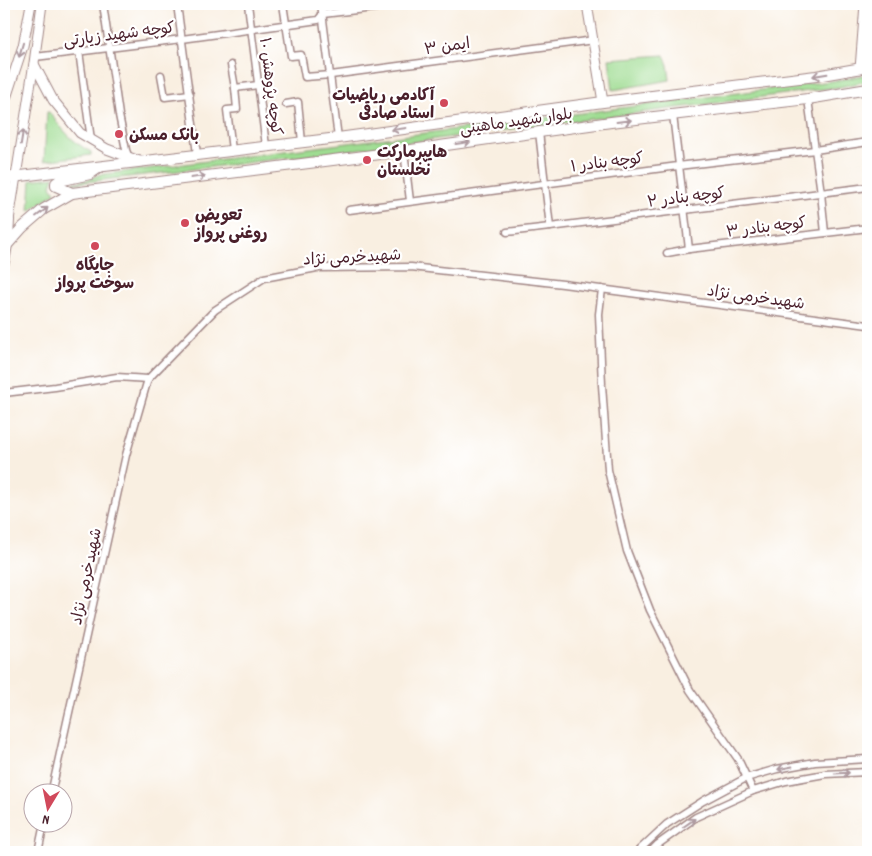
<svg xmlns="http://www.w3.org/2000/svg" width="872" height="856" viewBox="0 0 872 856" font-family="Dekko,'Playpen Sans Arabic',sans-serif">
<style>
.green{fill:#9edc91;stroke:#747e5e}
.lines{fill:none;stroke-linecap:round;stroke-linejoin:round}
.street-casing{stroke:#a28786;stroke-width:9}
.secondary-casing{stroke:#a28786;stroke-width:11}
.primary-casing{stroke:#a28786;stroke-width:12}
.street{stroke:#fff;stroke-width:6}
.secondary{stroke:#fff;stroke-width:9}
.primary{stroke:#fff;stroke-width:10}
.oneway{stroke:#ae9aa0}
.poi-dot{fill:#d1495b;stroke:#fff;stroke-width:2}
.labels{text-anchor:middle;stroke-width:4.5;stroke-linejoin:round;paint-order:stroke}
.street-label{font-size:16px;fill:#4a1f2b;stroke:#fff}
.poi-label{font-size:16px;font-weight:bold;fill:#4a1f2b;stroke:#fff;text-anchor:start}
</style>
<rect width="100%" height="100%" fill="#fff"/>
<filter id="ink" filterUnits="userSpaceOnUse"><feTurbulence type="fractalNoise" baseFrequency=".02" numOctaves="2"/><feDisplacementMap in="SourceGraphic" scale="10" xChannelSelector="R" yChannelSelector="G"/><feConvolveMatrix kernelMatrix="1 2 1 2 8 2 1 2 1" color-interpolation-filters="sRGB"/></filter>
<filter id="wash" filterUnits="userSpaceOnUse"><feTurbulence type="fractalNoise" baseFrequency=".0096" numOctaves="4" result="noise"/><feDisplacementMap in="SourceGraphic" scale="20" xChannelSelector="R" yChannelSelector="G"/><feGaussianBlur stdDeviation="1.12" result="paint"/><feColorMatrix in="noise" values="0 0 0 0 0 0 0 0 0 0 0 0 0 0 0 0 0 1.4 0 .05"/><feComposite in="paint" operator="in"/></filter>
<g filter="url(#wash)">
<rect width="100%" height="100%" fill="#f9efe1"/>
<!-- green -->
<g class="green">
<polygon points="664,55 668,65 670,80 613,90 609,59"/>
<polygon points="868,74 868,81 840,87 320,154 61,185 90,179 98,175 839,80"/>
<path d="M47,112h2c13,17 23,30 42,40v3l-47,6z"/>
<polygon points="54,177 51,186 55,193 29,211 31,180"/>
</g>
</g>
<g filter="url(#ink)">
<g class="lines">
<!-- street casing -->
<g class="street-casing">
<g id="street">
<polyline points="103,4 119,115 126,150 129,158"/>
<polyline points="177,4 197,154"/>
<polyline points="248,4 266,146"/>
<polyline points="283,4 291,56 301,55 305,77 331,75 594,40"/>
<polyline points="321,4 338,138"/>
<polyline points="323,14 407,4"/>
<polyline points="79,51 91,140"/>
<polyline points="35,57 182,39 304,22 318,20 323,14"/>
<polyline points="231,65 235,88 258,85"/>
<polyline points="161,75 165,97 190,94"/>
<polyline points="808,99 821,193 825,233"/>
<polyline points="286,104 298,102 302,142"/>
<polyline points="673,115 689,249"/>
<polyline points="539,132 550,227"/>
<polyline points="232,150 227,110 237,109 235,88"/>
<polyline points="404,151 410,201"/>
<polyline points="349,210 678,166 815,150 868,142"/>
<polyline points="507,232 550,227 868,187"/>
<polyline points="667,253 689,249 868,228"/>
<polyline points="602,289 599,314 602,385 608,470 627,551 650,610 690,690 738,759 753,791"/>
<polyline points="4,393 55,387 117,377 148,379"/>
<polyline points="51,794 126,455 148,379 215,310 264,278 317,268 411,267 563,284 868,325"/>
<polyline points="38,852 44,824"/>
<polyline points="637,852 667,824 703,801 746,778 777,769 815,762 868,759"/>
<polyline points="650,852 657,845 696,817 753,791 786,781 825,774 868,772"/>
</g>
</g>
<!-- secondary casing -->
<g class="secondary-casing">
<g id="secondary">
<polyline points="587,4 603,102"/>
<polyline points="34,64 53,100 80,133 107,149 139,161"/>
<polyline points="860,69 865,4"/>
<polyline points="4,101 7,95 23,46 31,4"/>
<polyline points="9,220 34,63 42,4"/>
</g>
</g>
<!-- primary casing -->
<g class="primary-casing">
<g id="primary">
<polyline points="4,178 338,138 603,102 816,76 868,67"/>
<polyline points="72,193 56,186 56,183 59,181 90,174 100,167"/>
<polyline points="4,211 9,220 8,239 4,262"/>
<polyline points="7,245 22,228 44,209 72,193 404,151 611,122 808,99 868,89"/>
</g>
</g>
<!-- street -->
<use href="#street" class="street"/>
<!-- secondary -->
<use href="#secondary" class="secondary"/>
<!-- primary -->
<use href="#primary" class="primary"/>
</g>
<!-- one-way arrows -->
<defs><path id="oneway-shaft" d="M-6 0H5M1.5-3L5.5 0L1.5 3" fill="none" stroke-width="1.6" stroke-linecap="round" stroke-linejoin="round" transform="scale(1.25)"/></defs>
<g class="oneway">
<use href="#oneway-shaft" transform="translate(21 50) rotate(106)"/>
<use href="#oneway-shaft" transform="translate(820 75) rotate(171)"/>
<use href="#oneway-shaft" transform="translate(624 121) rotate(-7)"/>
<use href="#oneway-shaft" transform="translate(399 129) rotate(172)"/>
<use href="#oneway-shaft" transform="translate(22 137) rotate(-81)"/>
<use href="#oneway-shaft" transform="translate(463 143) rotate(-8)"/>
<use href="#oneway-shaft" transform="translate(198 177) rotate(-8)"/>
<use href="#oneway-shaft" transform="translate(42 212) rotate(-37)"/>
<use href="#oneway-shaft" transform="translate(785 768) rotate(169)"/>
<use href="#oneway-shaft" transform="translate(842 773) rotate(-3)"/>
<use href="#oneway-shaft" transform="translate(689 823) rotate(-35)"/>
</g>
</g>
<!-- markers -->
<g class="poi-dot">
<circle cx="444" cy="103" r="5"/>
<circle cx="119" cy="134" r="5"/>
<circle cx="367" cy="160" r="5"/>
<circle cx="185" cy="223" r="5"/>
<circle cx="95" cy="246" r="5"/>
</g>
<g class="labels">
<!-- street labels -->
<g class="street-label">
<text transform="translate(119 33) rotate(-7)" y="6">کوچه شهید زیارتی</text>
<text transform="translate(447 45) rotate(-8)" y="6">ایمن ۳</text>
<text transform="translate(272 86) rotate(83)" y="6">کوچه پژوهش ۱۰</text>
<text transform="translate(516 120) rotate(-8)" y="6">بلوار شهید ماهینی</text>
<text transform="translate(607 161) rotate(-7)" y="6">کوچه بنادر ۱</text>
<text transform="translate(686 196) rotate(-7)" y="6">کوچه بنادر ۲</text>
<text transform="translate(766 226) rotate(-7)" y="6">کوچه بنادر ۳</text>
<text transform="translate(352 256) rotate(-3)" y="6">شهیدخرمی نژاد</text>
<text transform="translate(756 296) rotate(8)" y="6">شهیدخرمی نژاد</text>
<text transform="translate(85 576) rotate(-78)" y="6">شهیدخرمی نژاد</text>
</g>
<!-- poi labels -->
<g class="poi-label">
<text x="434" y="100" text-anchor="end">آکادمی ریاضیات<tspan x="434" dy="18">استاد صادقی</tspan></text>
<text x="129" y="140">بانک مسکن</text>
<text x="377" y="157">هایپرمارکت<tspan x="377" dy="18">نخلستان</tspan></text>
<text x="195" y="220">تعویض<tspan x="195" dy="18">روغنی پرواز</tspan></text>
<text x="95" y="270" text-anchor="middle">جایگاه<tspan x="95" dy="18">سوخت پرواز</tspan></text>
</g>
</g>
<!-- margin -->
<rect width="872" height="856" fill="none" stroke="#fff" stroke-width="20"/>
<!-- north arrow -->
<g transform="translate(48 808) rotate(190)"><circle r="24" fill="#ffffff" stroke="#b7a5aa"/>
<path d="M0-4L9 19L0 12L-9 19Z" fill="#d1495b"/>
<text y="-8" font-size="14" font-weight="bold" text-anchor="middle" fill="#4a1f2b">N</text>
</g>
</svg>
